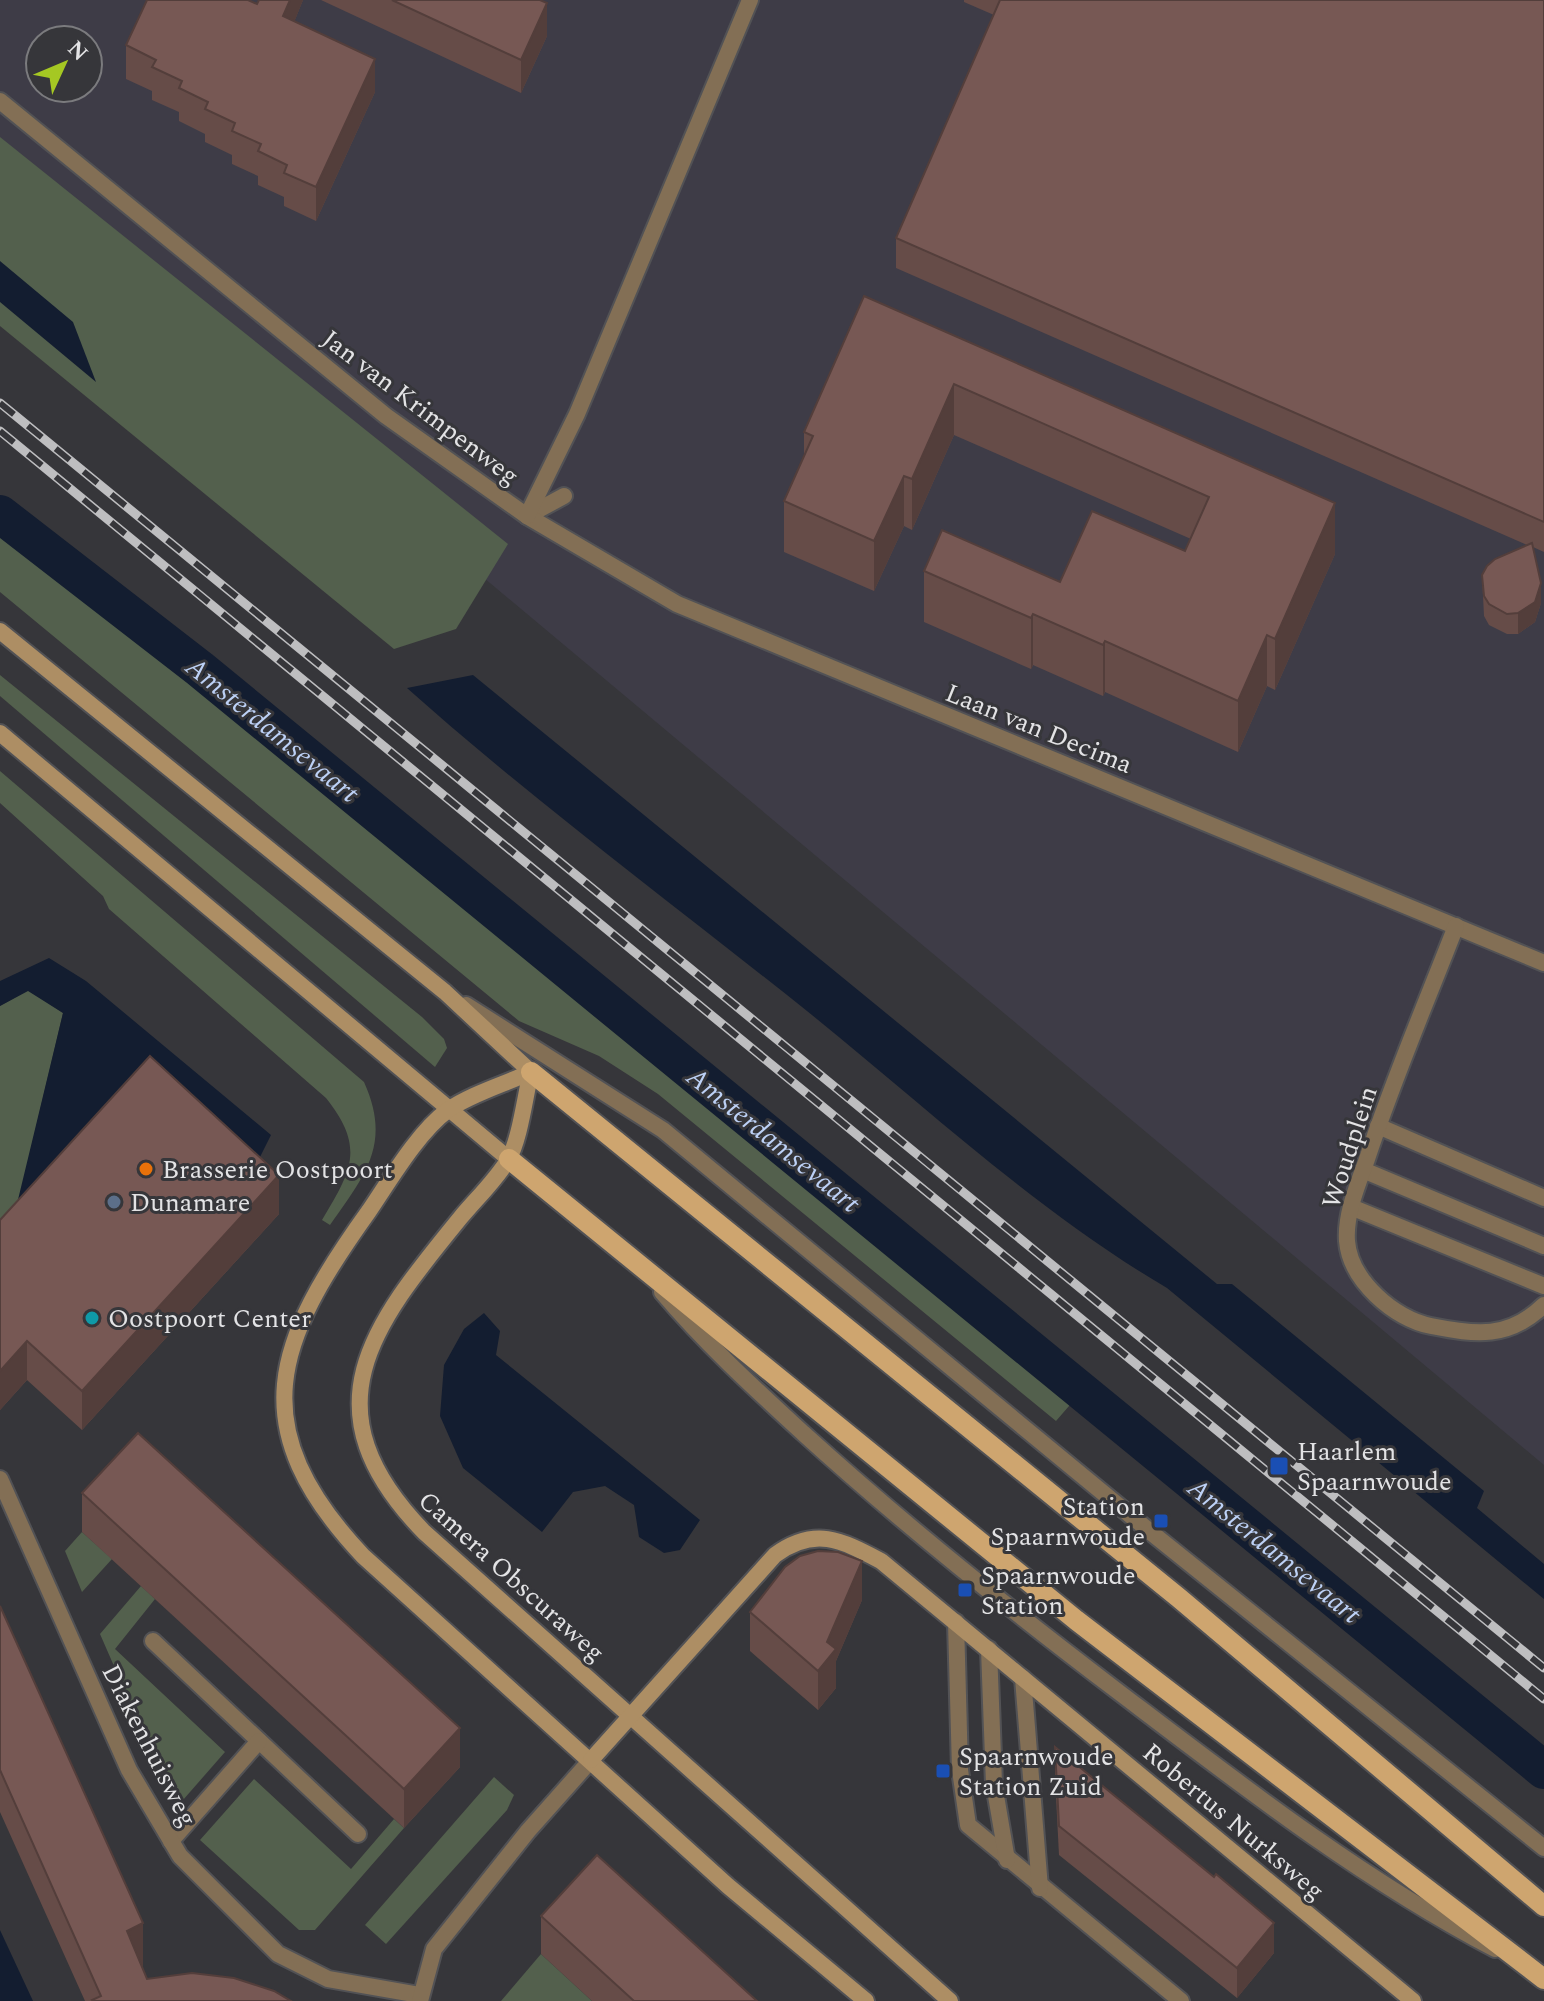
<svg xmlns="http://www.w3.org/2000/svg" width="1544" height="2001" viewBox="0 0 1544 2001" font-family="Spectral,serif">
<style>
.built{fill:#3e3c47;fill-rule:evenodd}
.green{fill:#53604d}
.water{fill:#131d30}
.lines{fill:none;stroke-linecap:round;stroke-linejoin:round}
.canal{stroke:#131d30;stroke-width:38}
.service-casing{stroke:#525255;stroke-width:20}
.minor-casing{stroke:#525255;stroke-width:20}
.tertiary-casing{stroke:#525255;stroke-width:20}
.secondary-casing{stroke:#525255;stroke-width:20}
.primary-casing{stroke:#525255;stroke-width:24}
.service{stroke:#836f55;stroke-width:16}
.minor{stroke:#836f55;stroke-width:16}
.tertiary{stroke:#836f55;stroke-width:16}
.secondary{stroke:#ad8e64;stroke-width:16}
.primary{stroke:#cea56f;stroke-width:20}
.rail-casing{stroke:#bebec0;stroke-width:9}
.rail{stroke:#36363a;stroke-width:6;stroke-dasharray:18;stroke-linecap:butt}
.wall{fill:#664c48}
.shaded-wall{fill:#533e3b}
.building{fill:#775854;stroke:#533e3b;stroke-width:2}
.food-dot{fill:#e8710a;stroke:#36363a;stroke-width:3}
.service-dot{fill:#5c6f8a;stroke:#36363a;stroke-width:3}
.culture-dot{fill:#0f9aa8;stroke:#36363a;stroke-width:3}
.transit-dot{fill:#1a4fb4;stroke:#36363a;stroke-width:3}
.labels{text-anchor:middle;stroke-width:6;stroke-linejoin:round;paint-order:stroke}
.street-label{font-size:26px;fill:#e3e3e5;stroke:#36363a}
.poi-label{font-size:26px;fill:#e3e3e5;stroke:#36363a;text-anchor:start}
.water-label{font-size:28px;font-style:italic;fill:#bdd1f6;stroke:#36363a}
</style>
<rect width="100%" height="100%" fill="#36363a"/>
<!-- built -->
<path class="built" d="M0,0h1544v1465l-1348,-1128 -196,-160zM40,40h48v48h-48z"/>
<!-- green -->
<g class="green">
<polygon points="0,137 508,544 456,629 394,649 0,326"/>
<polygon points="0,523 1076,1398 1056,1421 658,1094 599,1056 519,1021 0,592"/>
<polygon points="0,675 422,1017 444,1039 447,1048 435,1067 0,696"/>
<path d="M0,771l364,311c28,62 1,93 -34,143l-8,-5c29,-49 44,-72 4,-122l-217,-189 -6,-13 -103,-93z"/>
<polygon points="28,990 63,1013 17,1208 0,1259 0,1006"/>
<polygon points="82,1532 112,1559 82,1592 65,1551"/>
<polygon points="141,1586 155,1599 115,1649 225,1752 176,1808 100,1634"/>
<polygon points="494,1777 514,1795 507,1810 386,1944 365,1925"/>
<polygon points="254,1779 351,1869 394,1819 404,1828 315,1930 299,1930 200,1840"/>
<polygon points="541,1954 592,2001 501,2001"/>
</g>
<!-- water -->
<g class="water">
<polygon points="0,261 73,322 96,382 0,302"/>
<path d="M473,675l744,609h15l252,207 -7,17 67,56v35l-377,-311c-131,-77 -242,-182 -360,-277 -134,-107 -272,-209 -400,-323z"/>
<polygon points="49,958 86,981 271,1135 247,1183 16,1208 63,1013 28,991 0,1006 0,981"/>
<polygon points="484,1313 500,1331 496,1355 700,1520 680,1550 664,1553 639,1537 634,1505 605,1486 573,1492 542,1532 463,1468 440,1416 444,1365 464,1329"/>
<polygon points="0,1930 33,2001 0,2001"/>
</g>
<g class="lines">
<!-- canal -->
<polyline class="canal" points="0,514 200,669 1544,1770"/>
<!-- service casing -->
<g class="service-casing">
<g id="service">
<polyline points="527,516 564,496"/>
<polyline points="466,1005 663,1130 1153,1534 1544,1848"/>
<polyline points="1378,1126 1544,1198"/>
<polyline points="1363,1170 1544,1246"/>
<polyline points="1351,1207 1544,1286"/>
<path d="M662,1292c43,51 91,95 141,141 100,91 205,175 313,257 121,92 244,188 379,259"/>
<polyline points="956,1622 960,1770 968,1825 1181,2001"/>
<polyline points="153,1641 358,1834"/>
<polyline points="989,1649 994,1784 1007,1860"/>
<polyline points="1023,1678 1040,1888"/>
<polyline points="171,1841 259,1741"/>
</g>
</g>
<!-- minor casing -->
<g class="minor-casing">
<g id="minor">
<polyline points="0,101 386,416 527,516 677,604 1544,963"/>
<polyline points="527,516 577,414 750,0"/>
<path d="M1456,926c-30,77 -63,154 -89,233 -9,25 -22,55 -20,82 3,39 47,78 84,85 45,9 78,13 113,-21"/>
<polyline points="0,1479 129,1770 180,1856 278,1954 328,1979 419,1995"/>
</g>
</g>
<!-- tertiary casing -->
<g class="tertiary-casing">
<polyline id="tertiary" points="420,2001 434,1949 528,1831 591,1760"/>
</g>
<!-- secondary casing -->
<g class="secondary-casing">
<g id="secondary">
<polyline points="0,631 445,992 531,1072"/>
<polyline points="0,733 509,1159"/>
<path d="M531,1072c-26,12 -60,22 -83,38 -30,22 -58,70 -79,101 -94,131 -128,215 -6,345l365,330 138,115"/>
<path d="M531,1072c-6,24 -11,68 -23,88 -13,21 -32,39 -47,57 -90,110 -156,192 -37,315l526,469"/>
<path d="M591,1760l184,-205c40,-29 66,-15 106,6l532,440"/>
</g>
</g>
<!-- primary casing -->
<g class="primary-casing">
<g id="primary">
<polyline points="531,1072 1179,1598 1544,1906"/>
<polyline points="509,1159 1076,1620 1544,1979"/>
</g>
</g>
<!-- service -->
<use href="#service" class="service"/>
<!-- minor -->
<use href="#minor" class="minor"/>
<!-- tertiary -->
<use href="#tertiary" class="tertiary"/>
<!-- secondary -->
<use href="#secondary" class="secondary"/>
<!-- primary -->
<use href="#primary" class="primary"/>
<!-- rail casing -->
<g class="rail-casing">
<g id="rail">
<polyline points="0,403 1544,1668"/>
<polyline points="0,431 1544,1699"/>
</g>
</g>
<!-- rail -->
<use href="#rail" class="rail"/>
</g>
<!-- wall -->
<g class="wall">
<polygon points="303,0 294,22 375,92 316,221 284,206 284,197 258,185 258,176 232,164 232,155 205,142 205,134 179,121 179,112 152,100 152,91 126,79 126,45 257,4"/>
<polygon points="321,0 540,0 547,36 521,93"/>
<polygon points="964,0 1544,0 1544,552 1533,547 1541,603 1535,622 1518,634 1507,634 1489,625 1484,616 1482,575 1527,545 896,268 896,238 994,15 964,2"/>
<polygon points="864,296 1335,554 1275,690 1267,686 1238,752 1105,692 1103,696 1033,665 1031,669 924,622 924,571 1060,582 1185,551 1191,539 954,435 912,530 904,526 874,591 784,552 784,501 804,455 804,432"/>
<polygon points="279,1214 82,1430 27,1380 0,1410 0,1220"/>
<polygon points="82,1493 460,1767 404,1828 82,1532"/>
<polygon points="862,1600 836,1661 836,1688 818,1710 750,1651 750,1612"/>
<polygon points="0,1606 143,1965 142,1966 147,1979 291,2001 85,2001 0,1812"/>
<polygon points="1055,1747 1274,1953 1237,1998 1059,1855 1055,1777"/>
<polygon points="541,1916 757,2001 592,2001 541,1954"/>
</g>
<!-- shaded-wall -->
<g class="shaded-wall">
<polygon points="290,0 303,0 283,50 283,16"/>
<polygon points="547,3 547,36 521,93 521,60"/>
<polygon points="375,59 375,92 316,221 316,187"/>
<polygon points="954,384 954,435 912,530 912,479"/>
<polygon points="904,476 904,526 874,591 874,541"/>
<polygon points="1335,503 1335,554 1275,690 1275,639"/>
<polygon points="1541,583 1541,603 1535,622 1518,634 1518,613"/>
<polygon points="1033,614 1033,665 1031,669 1031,618"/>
<polygon points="1267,635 1267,686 1238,752 1238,701"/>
<polygon points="1105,641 1105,692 1103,696 1103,645"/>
<polygon points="279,1175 279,1214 82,1430 82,1391"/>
<polygon points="27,1341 27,1380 0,1410 0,1371"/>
<polygon points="862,1561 862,1600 836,1661 836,1688 818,1710 818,1671 827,1642"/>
<polygon points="460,1728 460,1767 404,1828 404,1789"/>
<polygon points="143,1923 143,1965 127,1973 127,1931"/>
<polygon points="1274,1923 1274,1953 1237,1998 1237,1968"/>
</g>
<!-- building -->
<g class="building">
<polygon points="147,0 248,0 257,4 259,0 290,0 283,16 375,59 316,187 284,173 287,165 258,151 261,144 232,131 235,123 205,109 208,102 179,88 182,81 152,67 156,60 126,45"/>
<polygon points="392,0 540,0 547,3 521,60"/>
<polygon points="1000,0 1544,0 1544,522 896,238"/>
<polygon points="864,296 1335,503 1275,639 1267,635 1238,701 1105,641 1103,645 1033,614 1031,618 924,571 942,530 1060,582 1092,511 1185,551 1209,497 954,384 912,479 904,476 874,541 784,501 813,436 804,432"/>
<polygon points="1532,543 1541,583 1535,602 1518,613 1507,614 1489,604 1484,596 1482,575 1487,566 1495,559"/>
<polygon points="150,1056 279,1175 82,1391 27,1341 0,1371 0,1220"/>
<polygon points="138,1433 460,1728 404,1789 82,1493"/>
<polygon points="818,1551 838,1552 862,1561 827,1642 836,1649 818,1671 750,1612 785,1567 800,1556"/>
<polygon points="0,1606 143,1923 127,1931 147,1979 192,1973 234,1978 274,1991 291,2001 93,2001 92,2000 101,1996 0,1770"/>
<polygon points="1055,1747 1214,1877 1216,1874 1274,1923 1237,1968 1059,1826"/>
<polygon points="597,1855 757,2001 634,2001 541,1916"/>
</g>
<!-- markers -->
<circle class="food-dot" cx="146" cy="1169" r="8"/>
<circle class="service-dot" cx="114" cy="1202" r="8"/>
<circle class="culture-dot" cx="92" cy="1318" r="8"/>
<g class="transit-dot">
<rect x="1269" y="1456" width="20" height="20" rx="4"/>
<rect x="1153" y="1513" width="16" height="16" rx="4"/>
<rect x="957" y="1582" width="16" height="16" rx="4"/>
<rect x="935" y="1763" width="16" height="16" rx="4"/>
</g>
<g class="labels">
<!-- street labels -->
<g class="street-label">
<text transform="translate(421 407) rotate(37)" y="9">Jan van Krimpenweg</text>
<text transform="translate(1039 728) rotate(22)" y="9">Laan van Decima</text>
<text transform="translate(1349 1147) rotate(-72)" y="9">Woudplein</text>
<text transform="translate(512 1576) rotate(42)" y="9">Camera Obscuraweg</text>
<text transform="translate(150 1745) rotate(63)" y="9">Diakenhuisweg</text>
<text transform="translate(1234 1821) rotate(40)" y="9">Robertus Nurksweg</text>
</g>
<!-- poi labels -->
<g class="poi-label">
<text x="162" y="1178">Brasserie Oostpoort</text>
<text x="130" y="1211">Dunamare</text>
<text x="108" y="1327">Oostpoort Center</text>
<text x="1297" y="1460">Haarlem<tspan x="1297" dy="30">Spaarnwoude</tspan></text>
<text x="1145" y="1515" text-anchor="end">Station<tspan x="1145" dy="30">Spaarnwoude</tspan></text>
<text x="981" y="1584">Spaarnwoude<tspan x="981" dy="30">Station</tspan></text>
<text x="959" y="1765">Spaarnwoude<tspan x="959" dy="30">Station Zuid</tspan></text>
</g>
<!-- water labels -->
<g class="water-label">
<text transform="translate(273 729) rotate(39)" y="10">Amsterdamsevaart</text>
<text transform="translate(774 1139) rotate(39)" y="10">Amsterdamsevaart</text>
<text transform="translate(1275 1550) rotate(39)" y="10">Amsterdamsevaart</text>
</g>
</g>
<!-- north arrow -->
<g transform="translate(64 64) rotate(46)"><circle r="38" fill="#36363a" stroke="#7b7b7e" stroke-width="2"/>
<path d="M0-6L14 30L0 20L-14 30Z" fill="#a5c823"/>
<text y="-12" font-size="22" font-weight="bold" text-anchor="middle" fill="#e3e3e5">N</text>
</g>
</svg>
